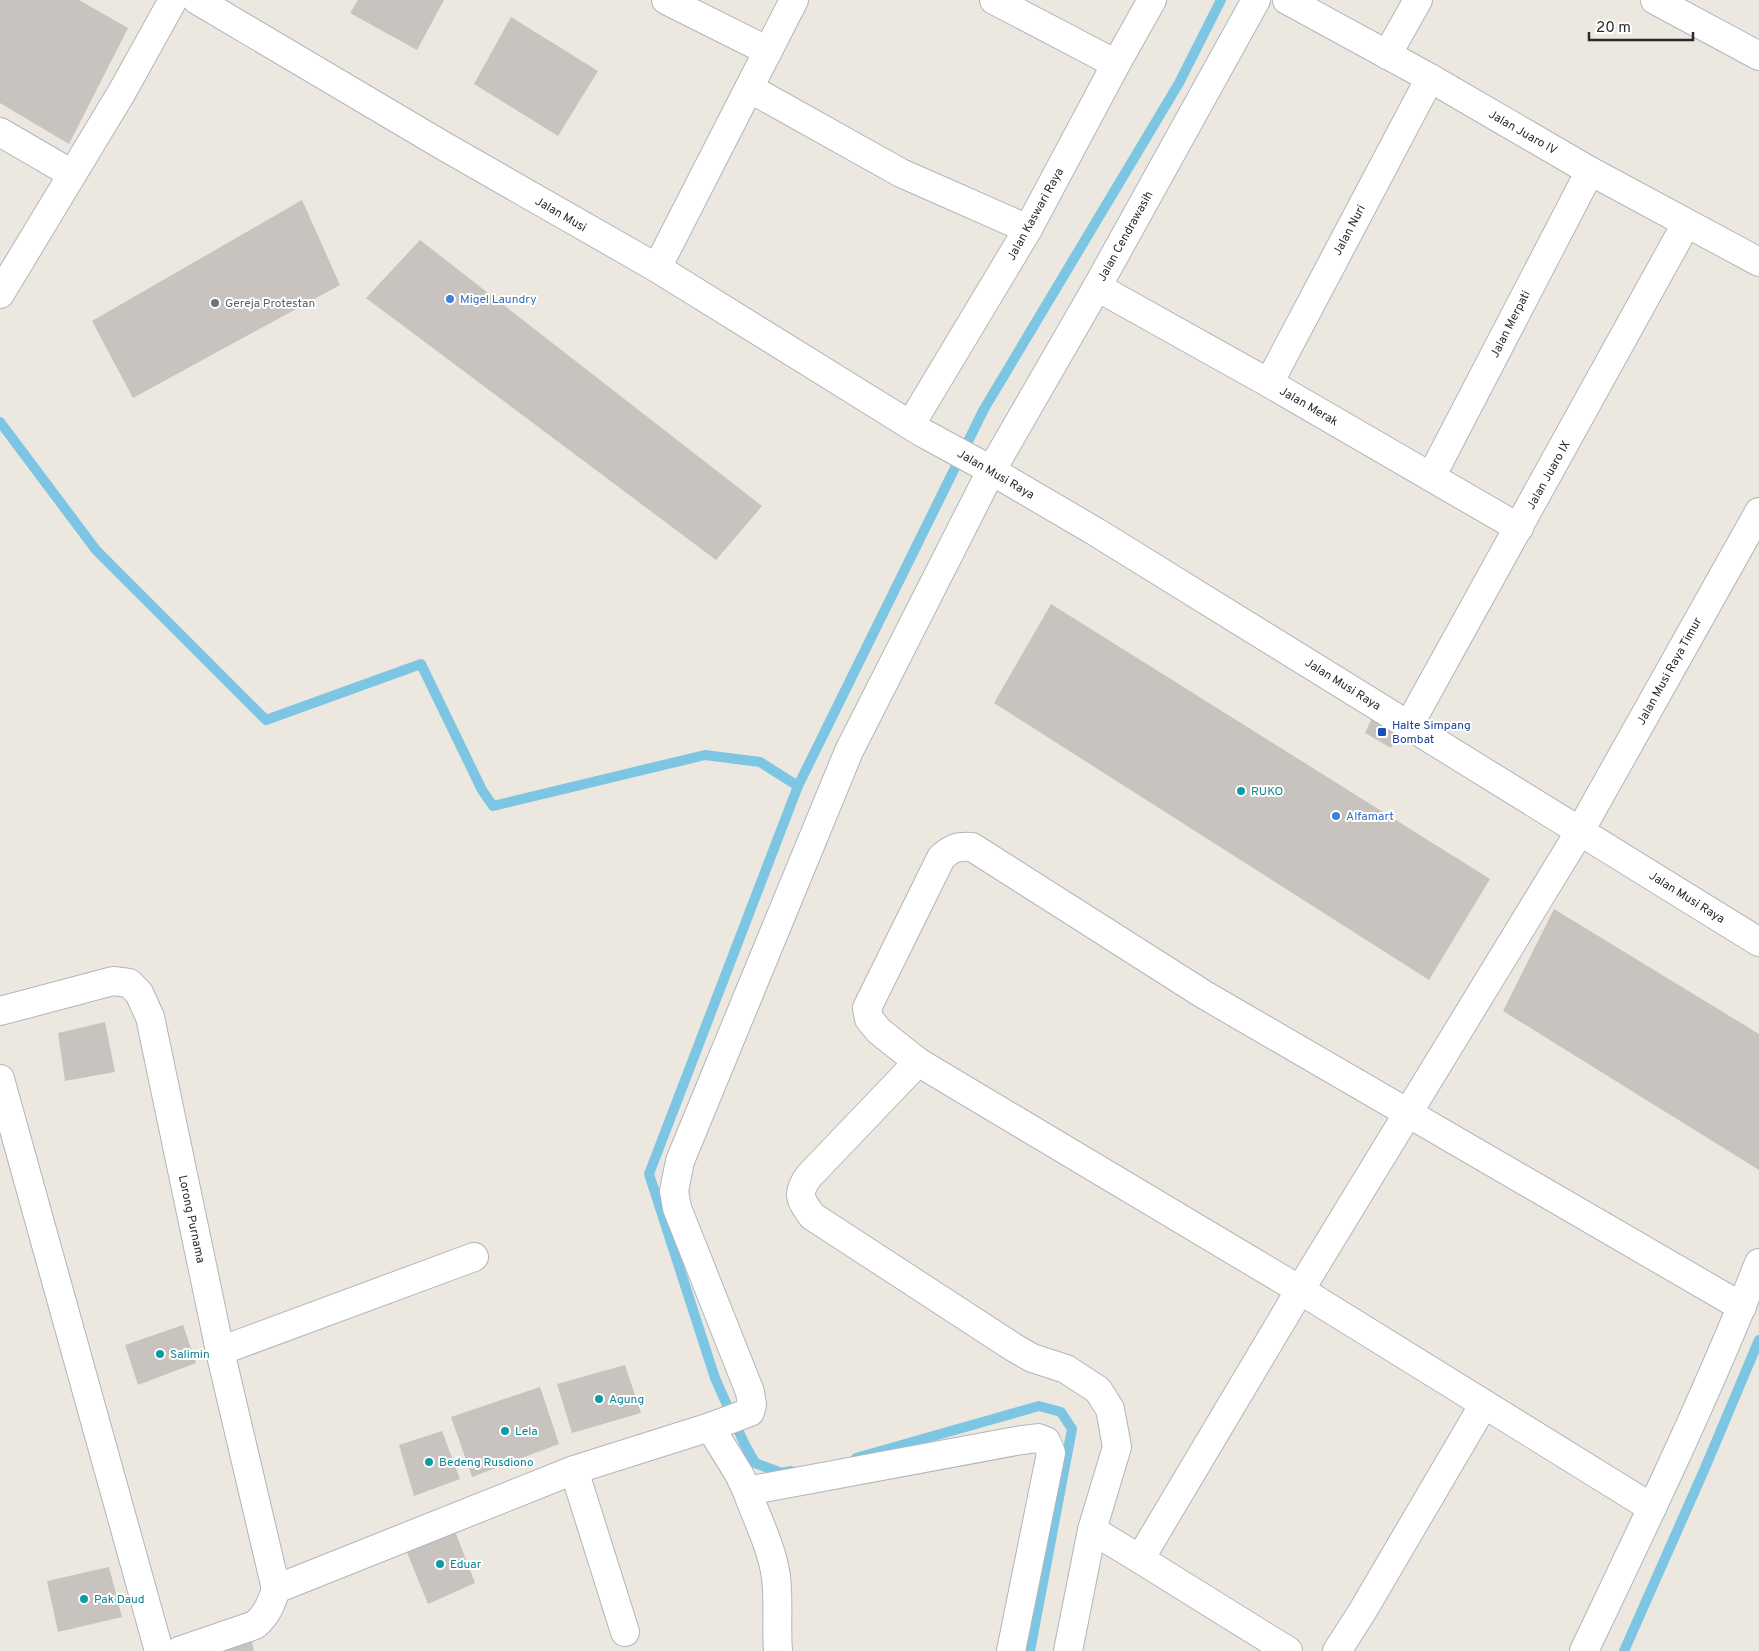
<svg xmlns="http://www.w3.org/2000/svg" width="1759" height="1651" viewBox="0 0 1759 1651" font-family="Overpass,sans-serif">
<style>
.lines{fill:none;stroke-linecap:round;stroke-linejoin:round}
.stream{stroke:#7cc6e4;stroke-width:10}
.building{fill:#c8c3be}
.street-casing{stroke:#b2b5bd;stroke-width:30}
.secondary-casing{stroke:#b2b5bd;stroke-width:30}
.street{stroke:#fff;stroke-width:28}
.secondary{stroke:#fff;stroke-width:28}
.shop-dot{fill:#3f7fe0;stroke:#fff;stroke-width:2}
.worship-dot{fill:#6b7280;stroke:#fff;stroke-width:2}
.transit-dot{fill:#1a4fb4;stroke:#fff;stroke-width:2}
.culture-dot{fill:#0f9aa8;stroke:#fff;stroke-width:2}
.labels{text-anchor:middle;stroke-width:4;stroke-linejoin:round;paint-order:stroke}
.street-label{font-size:12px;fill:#2b2b2b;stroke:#fff}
.shop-label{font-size:12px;fill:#366cbe;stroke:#fff;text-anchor:start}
.worship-label{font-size:12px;fill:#5b616d;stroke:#fff;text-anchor:start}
.transit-label{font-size:12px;fill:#164399;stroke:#fff;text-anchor:start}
.culture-label{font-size:12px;fill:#0d838f;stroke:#fff;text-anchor:start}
</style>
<rect width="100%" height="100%" fill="#ece7df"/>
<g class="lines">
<!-- stream -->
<g class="stream">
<polyline points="0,422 96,550 266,720 421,664 482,790 493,806 705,755 760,762 798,786"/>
<polyline points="856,1458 1039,1406 1061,1412 1072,1429 1030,1651"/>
<polyline points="791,1471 782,1473 755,1463 744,1443 715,1378 649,1174 798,786 984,409 1179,83 1221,0"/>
<polyline points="1624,1651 1705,1468 1759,1340"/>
</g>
</g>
<!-- building -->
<g class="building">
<polygon points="0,0 79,0 128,28 69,144 0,103"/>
<polygon points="358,0 444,0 417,50 350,13"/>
<polygon points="511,17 598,71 558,136 474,84"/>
<polygon points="302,200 340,285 133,398 92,321"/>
<polygon points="420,240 762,506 716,560 366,298"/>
<polygon points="1051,604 1490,879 1429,980 994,703"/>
<polygon points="1373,716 1400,731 1391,748 1365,733"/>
<polygon points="1554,909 1759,1034 1759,1170 1503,1011"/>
<polygon points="105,1022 115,1072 65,1081 58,1033"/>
<polygon points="183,1325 196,1363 138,1385 125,1345"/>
<polygon points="625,1365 641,1413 572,1433 557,1384"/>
<polygon points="540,1387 559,1444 472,1477 451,1417"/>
<polygon points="442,1431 460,1479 414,1496 399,1445"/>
<polygon points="453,1526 475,1583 428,1604 404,1545"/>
<polygon points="109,1567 122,1617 58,1632 47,1581"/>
<polygon points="250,1634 254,1651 203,1651"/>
</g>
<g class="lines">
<!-- street casing -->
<g class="street-casing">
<g id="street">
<polyline points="666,0 768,51"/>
<polyline points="994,0 1116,64"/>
<polyline points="1287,0 1430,78 1590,171 1759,262"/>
<polyline points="1655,0 1759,56"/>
<polyline points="1387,55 1418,0"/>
<polyline points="749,88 901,173 1028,229"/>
<polyline points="0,132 72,174"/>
<polyline points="657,268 794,0"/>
<polyline points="1097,287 1269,383 1519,528"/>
<polyline points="0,294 122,92 173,0"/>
<polyline points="1269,383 1430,78"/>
<polyline points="911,424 1028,229 1116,64 1152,0"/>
<polyline points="1431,477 1590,171"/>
<polyline points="1409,725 1686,224"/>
<polyline points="0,1011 113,981 129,983 139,993 150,1017 220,1351 276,1589"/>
<path d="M918,1062l-109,114c-13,18 -9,23 3,40l201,131 19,11 34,11 32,21 12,19 7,38 -25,83 -24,121"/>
<polyline points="0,1079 159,1651"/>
<polyline points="220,1351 474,1257"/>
<polyline points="710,1427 739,1474 747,1491 1016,1441 1038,1438 1046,1441 1051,1453 1011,1651"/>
<polyline points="574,1470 625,1632"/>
<path d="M747,1491c10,28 25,57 29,86 3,24 0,49 2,74"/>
<path d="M1652,1508l-352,-218 -382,-228 -39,-31 -10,-12 -2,-11 74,-150c10,-10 17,-12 31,-11l231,147 539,313"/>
<polyline points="1092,1530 1140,1559"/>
<path d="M179,1651l76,-26c12,-10 16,-21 21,-36l298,-119 136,-43 40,-15 2,-7 -2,-13 -73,-184 -3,-17 6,-30 169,-410 142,-280 106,-184 159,-287"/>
<polyline points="1288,1651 1140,1559 1300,1290 1580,831 1759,512"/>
<polyline points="1337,1651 1362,1612 1484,1404"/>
<path d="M1584,1651c61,-128 123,-256 175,-388"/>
</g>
</g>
<!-- secondary casing -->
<g class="secondary-casing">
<polyline id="secondary" points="197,0 442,145 657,268 923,433 980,464 1096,532 1759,942"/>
</g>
<!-- street -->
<use href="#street" class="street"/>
<!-- secondary -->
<use href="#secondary" class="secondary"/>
</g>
<!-- markers -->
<g class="shop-dot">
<circle cx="450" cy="299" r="5"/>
<circle cx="1336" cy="816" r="5"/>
</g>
<circle class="worship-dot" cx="215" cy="303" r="5"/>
<rect class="transit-dot" x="1377" y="727" width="10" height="10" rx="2.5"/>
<g class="culture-dot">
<circle cx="1241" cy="791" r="5"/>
<circle cx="160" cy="1354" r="5"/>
<circle cx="599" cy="1399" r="5"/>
<circle cx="505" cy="1431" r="5"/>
<circle cx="429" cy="1462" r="5"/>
<circle cx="440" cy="1564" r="5"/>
<circle cx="84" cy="1599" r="5"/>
</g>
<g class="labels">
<!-- street labels -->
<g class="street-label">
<text transform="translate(1523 132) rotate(30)" y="4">Jalan Juaro IV</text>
<text transform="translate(561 214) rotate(30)" y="4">Jalan Musi</text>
<text transform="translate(1035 214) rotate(-61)" y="4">Jalan Kaswari Raya</text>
<text transform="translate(1349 230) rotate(-62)" y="4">Jalan Nuri</text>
<text transform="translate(1125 236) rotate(-61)" y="4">Jalan Cendrawasih</text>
<text transform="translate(1510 324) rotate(-63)" y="4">Jalan Merpati</text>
<text transform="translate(1309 406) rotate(30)" y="4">Jalan Merak</text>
<text transform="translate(996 474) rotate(30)" y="4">Jalan Musi Raya</text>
<text transform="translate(1548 475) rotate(-61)" y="4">Jalan Juaro IX</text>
<text transform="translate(1669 671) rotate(-61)" y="4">Jalan Musi Raya Timur</text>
<text transform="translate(1343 684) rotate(32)" y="4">Jalan Musi Raya</text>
<text transform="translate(1687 897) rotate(32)" y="4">Jalan Musi Raya</text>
<text transform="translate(192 1219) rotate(78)" y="4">Lorong Purnama</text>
</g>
<!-- shop labels -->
<g class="shop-label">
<text x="460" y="303">Migel Laundry</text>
<text x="1346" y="820">Alfamart</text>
</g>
<!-- worship labels -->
<g class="worship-label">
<text x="225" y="307">Gereja Protestan</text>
</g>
<!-- transit labels -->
<g class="transit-label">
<text x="1392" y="729">Halte Simpang<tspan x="1392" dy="14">Bombat</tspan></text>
</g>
<!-- culture labels -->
<g class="culture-label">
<text x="1251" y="795">RUKO</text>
<text x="170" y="1358">Salimin</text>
<text x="609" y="1403">Agung</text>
<text x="515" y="1435">Lela</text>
<text x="439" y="1466">Bedeng Rusdiono</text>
<text x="450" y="1568">Eduar</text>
<text x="94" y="1603">Pak Daud</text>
</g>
</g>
<!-- scale -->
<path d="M1589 32v8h104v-8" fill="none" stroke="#2b2b2b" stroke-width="2.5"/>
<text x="1596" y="32" font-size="15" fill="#2b2b2b" stroke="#ffffff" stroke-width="4" paint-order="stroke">20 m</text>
</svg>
